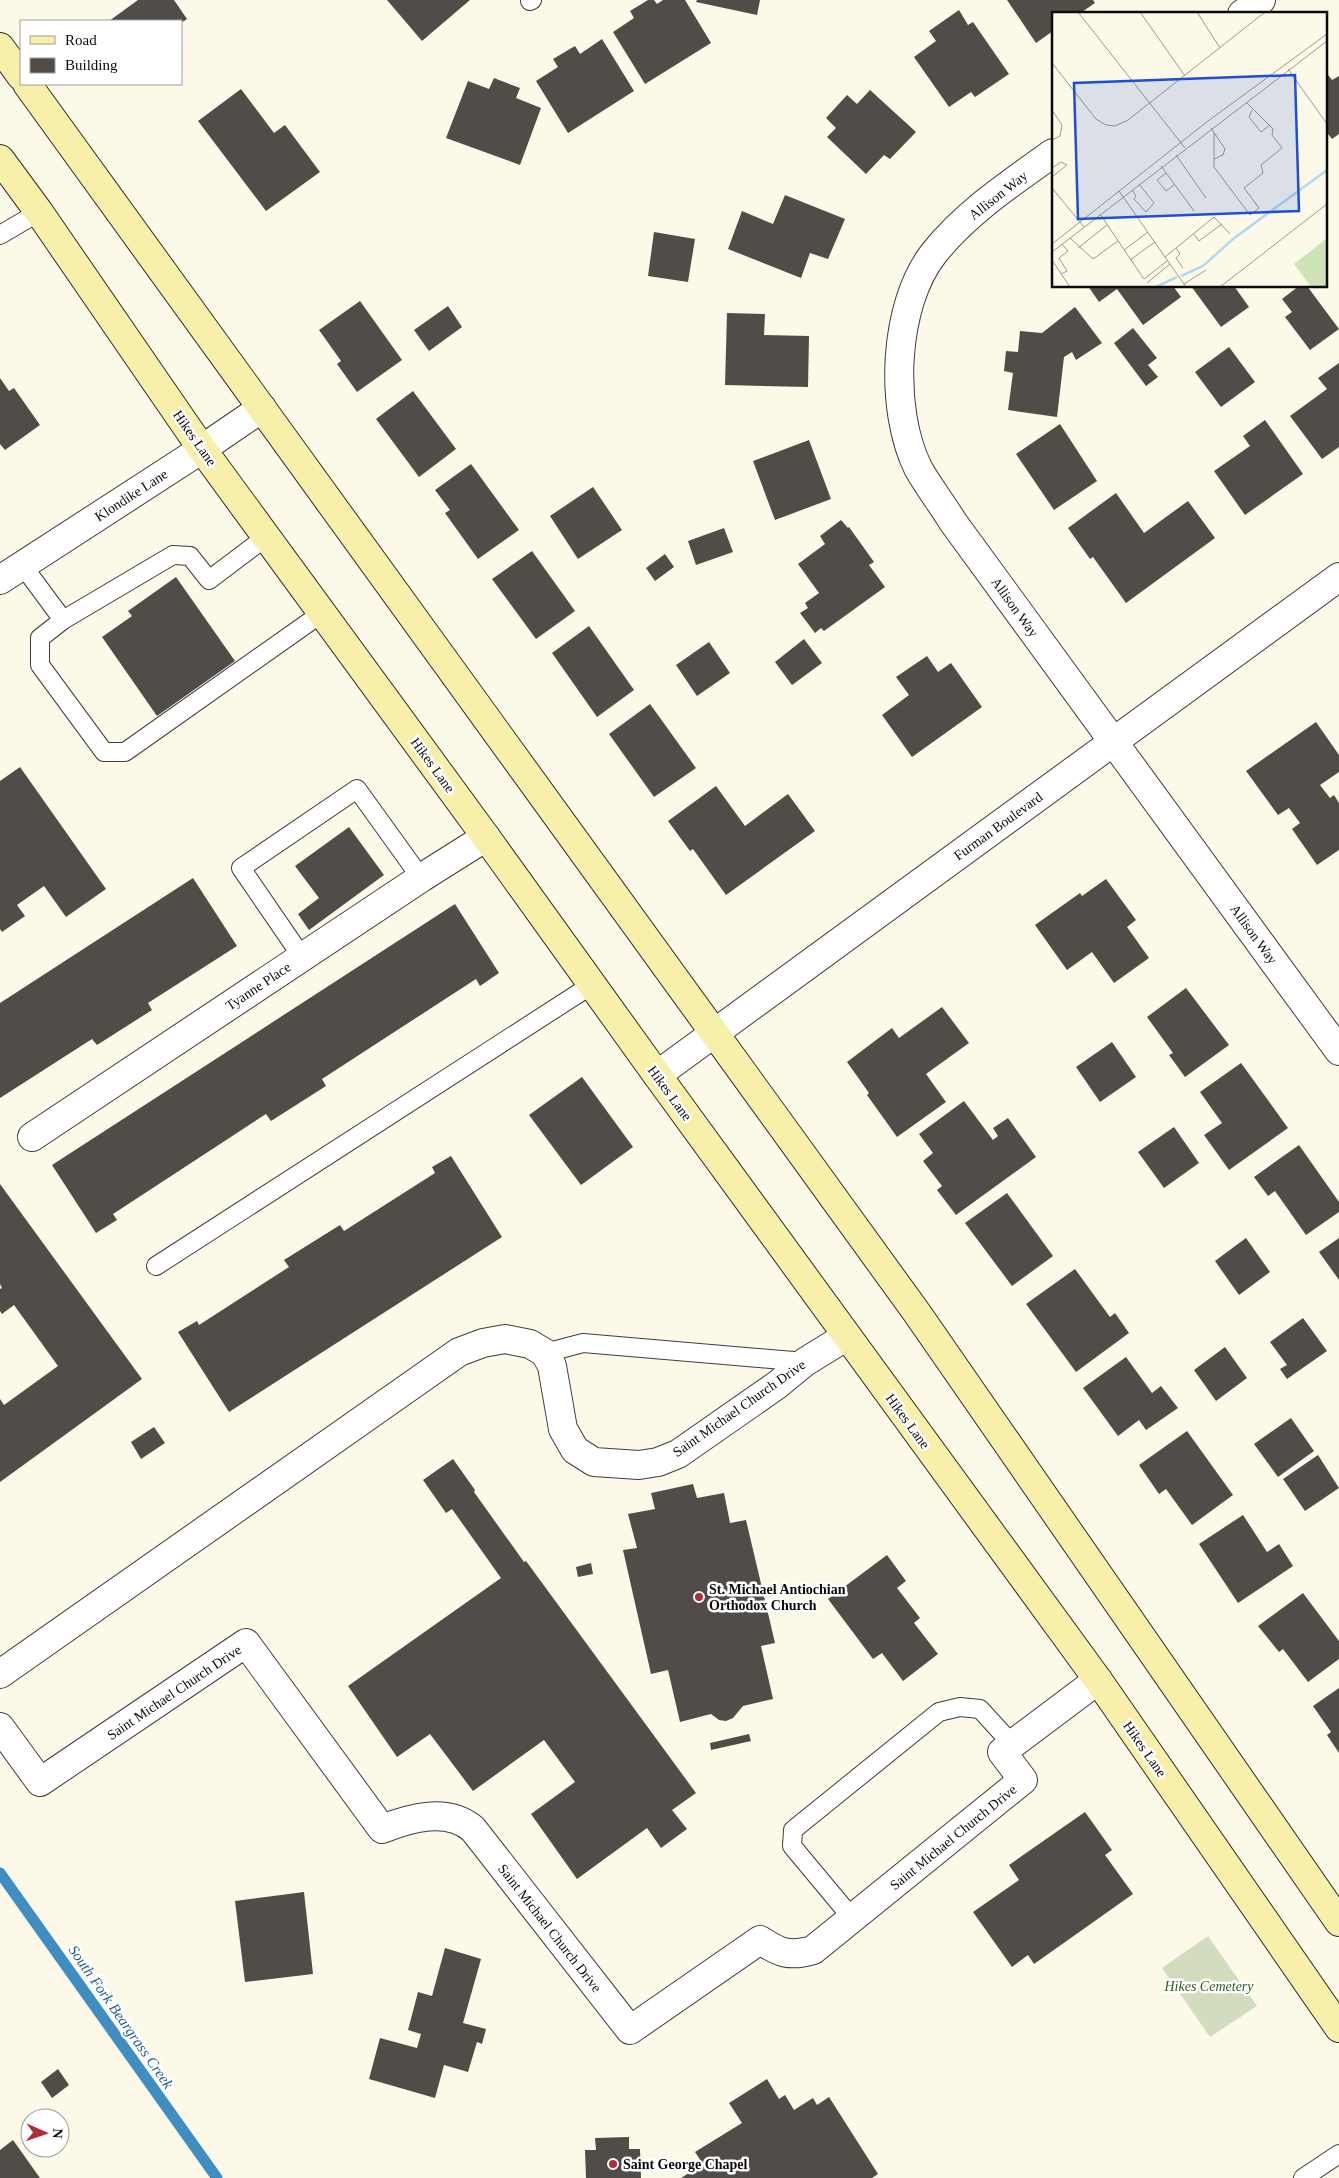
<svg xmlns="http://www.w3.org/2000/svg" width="1339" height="2178" viewBox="0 0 1339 2178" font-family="Georgia,serif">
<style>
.cemetery{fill:#d2dcbe}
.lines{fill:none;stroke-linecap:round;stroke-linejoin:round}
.stream{stroke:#408dc1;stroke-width:11}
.building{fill:#524c48}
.service-casing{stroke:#3d3d3d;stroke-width:20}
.minor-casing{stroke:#3d3d3d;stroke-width:30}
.tertiary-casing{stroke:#3d3d3d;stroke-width:30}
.secondary-casing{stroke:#2c2c2c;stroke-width:30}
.service{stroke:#fff;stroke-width:18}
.minor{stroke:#fff;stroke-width:28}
.tertiary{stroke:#fff;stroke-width:28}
.secondary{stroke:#f8f0aa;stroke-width:28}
.poi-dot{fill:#ad2f35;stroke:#fff;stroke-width:2}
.labels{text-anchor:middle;stroke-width:5;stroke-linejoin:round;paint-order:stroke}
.street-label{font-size:14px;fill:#0a0a0a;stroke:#fff}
.poi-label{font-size:14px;font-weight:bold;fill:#0a0a0a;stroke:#fff;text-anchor:start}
.park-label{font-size:14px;font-style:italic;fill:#2d5b21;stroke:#fff}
.water-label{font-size:15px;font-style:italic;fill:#205e90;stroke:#fff}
.inset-river{fill:none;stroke:#b3d9f0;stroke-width:2.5}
.inset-road{fill:none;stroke:#9c9990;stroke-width:1}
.view{fill:#1d4ed8;fill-opacity:0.15;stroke:#1d4ed8;stroke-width:2.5}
.inset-edge{fill:none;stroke:#0a0a0a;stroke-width:2.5}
</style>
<rect width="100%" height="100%" fill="#fdf9e9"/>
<!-- cemetery -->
<polygon class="cemetery" points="1208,1936 1257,2006 1210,2037 1162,1968"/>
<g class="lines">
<!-- stream -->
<polyline class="stream" points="0,1873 217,2178"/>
</g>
<!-- building -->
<g class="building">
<polygon points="138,0 174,0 187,19 181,23 181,21 109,21"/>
<polygon points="387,0 470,0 422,41"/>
<polygon points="648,0 654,0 657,4 663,0 685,0 711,43 645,84 613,32 634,18 630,11"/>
<polygon points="697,0 760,0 757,15 696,2"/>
<polygon points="1007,0 1093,0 1095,3 1079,14 1053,14 1053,31 1036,43"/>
<polygon points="959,10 968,25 973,22 1009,74 975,97 971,92 949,107 914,57 936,41 929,31"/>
<polygon points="602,39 634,91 568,133 536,81 558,67 553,59 575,46 580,54"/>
<polygon points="1325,71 1332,80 1339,76 1339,134 1332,139 1325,130"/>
<polygon points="494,78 520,88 516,98 541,108 520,165 446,138 468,81 489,89"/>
<polygon points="241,89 274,133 285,125 320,172 266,211 198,121"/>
<polygon points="870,90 916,132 890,159 884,155 866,174 827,137 836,128 826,118 847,95 857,104"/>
<polygon points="785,195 845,219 828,259 810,253 801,278 728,249 742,211 773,224"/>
<polygon points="654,232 695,239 688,282 648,276"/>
<polygon points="1088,286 1173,286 1181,297 1143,325 1117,289 1099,302"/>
<polygon points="1191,286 1234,286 1249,307 1221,327"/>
<polygon points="1299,286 1307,286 1339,329 1310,350 1285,317 1292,312 1282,299"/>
<polygon points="360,301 402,360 357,392 337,364 341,361 319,330"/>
<polygon points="448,306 462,327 429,351 414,330"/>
<polygon points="1075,307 1102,343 1076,360 1072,352 1064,357 1057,417 1008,410 1013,373 1004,371 1006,351 1018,352 1020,331 1042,333"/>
<polygon points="727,313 765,314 764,335 809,336 808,387 725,385"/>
<polygon points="1133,328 1157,358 1148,365 1158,377 1146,386 1114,343"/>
<polygon points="1229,347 1255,382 1221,407 1195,372"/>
<polygon points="1339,363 1339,447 1322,459 1290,416 1327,389 1318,378"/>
<polygon points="0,378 9,391 14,388 40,425 5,450 0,444"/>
<polygon points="413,391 456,449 419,477 376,419"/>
<polygon points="1265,420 1303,474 1245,515 1214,471 1250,446 1243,436"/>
<polygon points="1060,424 1097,481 1054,510 1016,454"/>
<polygon points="809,440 831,499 775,520 753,461"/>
<polygon points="471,464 519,530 478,559 445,513 450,510 435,490"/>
<polygon points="593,487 622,530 578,559 550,516"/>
<polygon points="1116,493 1144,533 1188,501 1215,538 1126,603 1093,557 1090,559 1068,528"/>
<polygon points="841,520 848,528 849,527 874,562 869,565 885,587 824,631 821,628 815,633 800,613 808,608 805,603 819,593 798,564 825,544 820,536"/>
<polygon points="724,528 733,552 696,565 688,541"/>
<polygon points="532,551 575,611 536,639 492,579"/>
<polygon points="665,554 674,567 655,581 646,568"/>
<polygon points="176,577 235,661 157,716 102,637 132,616 128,611"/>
<polygon points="589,626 634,690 597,717 552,653"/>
<polygon points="804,639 822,663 792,685 775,662"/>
<polygon points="709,642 730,673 697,696 676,665"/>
<polygon points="927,656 938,672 951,663 982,707 912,757 882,715 909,695 896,677"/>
<polygon points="650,704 696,768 654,797 609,734"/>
<polygon points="1316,722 1339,755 1339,772 1320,785 1330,798 1334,795 1339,803 1339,850 1317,865 1292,829 1300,823 1289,808 1278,815 1246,771"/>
<polygon points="20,767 106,889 66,917 44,886 17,905 25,916 2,932 0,929 0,781"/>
<polygon points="716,786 745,826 788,794 815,831 726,895 693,849 690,851 668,821"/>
<polygon points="349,827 384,875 309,930 298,914 319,898 295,866"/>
<polygon points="193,878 237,946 148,1003 152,1010 97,1045 92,1039 0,1098 0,1003"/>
<polygon points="1106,879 1136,920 1127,927 1149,958 1114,983 1092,952 1067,970 1035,925 1080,893 1082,896"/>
<polygon points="455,904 499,973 480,986 476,979 322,1079 326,1086 271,1121 266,1114 113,1214 117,1220 96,1233 52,1165"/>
<polygon points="1186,988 1229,1045 1185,1077 1169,1055 1173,1053 1147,1017"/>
<polygon points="942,1007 969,1043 926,1074 946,1102 897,1137 867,1095 869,1093 847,1062 892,1028 899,1038"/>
<polygon points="1112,1042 1136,1077 1100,1102 1076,1067"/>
<polygon points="1241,1063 1288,1128 1229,1170 1204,1135 1222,1123 1200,1092"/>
<polygon points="582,1077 633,1147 581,1185 529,1115"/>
<polygon points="964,1101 993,1140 998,1136 993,1128 1008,1118 1036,1157 956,1215 937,1190 942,1186 923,1161 933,1153 919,1134"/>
<polygon points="1174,1127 1199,1163 1164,1188 1138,1152"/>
<polygon points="1299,1145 1339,1202 1339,1212 1306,1235 1275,1191 1268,1196 1254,1177"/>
<polygon points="451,1156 502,1237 229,1412 178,1332 197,1321 199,1325 289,1267 284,1260 340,1225 344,1231 435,1173 432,1167"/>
<polygon points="0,1184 142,1379 0,1482 0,1399 4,1405 58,1366 14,1305 2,1314 0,1311 0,1289 2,1288 0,1284"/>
<polygon points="1007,1193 1053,1256 1012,1286 965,1223"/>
<polygon points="1246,1238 1270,1272 1239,1295 1215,1261"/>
<polygon points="1339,1238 1339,1280 1319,1252"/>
<polygon points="1075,1269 1110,1317 1115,1313 1129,1333 1076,1372 1026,1304"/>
<polygon points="1303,1318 1327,1351 1287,1379 1280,1369 1287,1365 1270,1342"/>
<polygon points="1225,1347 1247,1378 1216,1401 1194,1370"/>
<polygon points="1126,1357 1152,1393 1161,1386 1178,1408 1146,1430 1139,1420 1118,1436 1083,1388"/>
<polygon points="1291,1418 1314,1451 1278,1477 1254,1444"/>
<polygon points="154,1427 165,1443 141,1459 131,1442"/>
<polygon points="1187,1431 1233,1495 1192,1525 1166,1489 1159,1494 1139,1465"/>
<polygon points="1318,1455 1339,1488 1305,1511 1283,1479"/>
<polygon points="453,1459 475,1490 474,1492 524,1562 526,1561 696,1793 672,1810 687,1829 661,1848 647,1828 577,1879 531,1814 575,1782 544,1740 473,1791 430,1734 397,1757 348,1686 501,1578 452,1509 446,1513 423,1480"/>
<polygon points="693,1484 697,1498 724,1493 730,1523 746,1520 775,1643 761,1646 773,1699 743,1706 733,1718 726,1721 719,1720 711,1714 680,1722 668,1670 651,1674 623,1550 637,1548 628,1514 655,1509 651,1493"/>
<polygon points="1243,1515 1267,1552 1279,1544 1293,1566 1238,1603 1199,1544"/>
<polygon points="887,1555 906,1581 897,1588 920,1618 914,1623 938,1654 903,1681 882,1653 873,1659 828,1599"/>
<polygon points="591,1563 593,1574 578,1577 576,1567"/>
<polygon points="1303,1593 1339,1641 1339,1659 1308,1682 1283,1649 1279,1652 1258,1626"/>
<polygon points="1339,1688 1339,1753 1327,1735 1331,1732 1313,1706"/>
<polygon points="749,1734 751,1741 711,1750 710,1743"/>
<polygon points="1085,1812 1112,1850 1105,1855 1133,1894 1034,1964 1028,1955 1012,1967 973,1912 1019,1880 1009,1865"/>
<polygon points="304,1892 313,1974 245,1982 235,1901"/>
<polygon points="445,1948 481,1959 463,2023 486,2029 482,2044 477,2042 468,2072 444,2065 435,2098 369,2079 380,2038 417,2048 421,2034 408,2030 418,1992 432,1996"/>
<polygon points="58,2069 69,2085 52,2098 41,2082"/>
<polygon points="767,2079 779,2099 785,2095 794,2110 813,2098 817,2105 829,2097 878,2174 872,2178 681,2178 703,2164 695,2152 742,2123 729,2103"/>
<polygon points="629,2137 629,2149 640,2149 641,2178 586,2178 585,2150 596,2150 595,2138"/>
<polygon points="13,2140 40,2178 0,2178 0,2150"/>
</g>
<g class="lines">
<!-- service casing -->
<g class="service-casing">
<g id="service">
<polyline points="530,1 532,0"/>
<polyline points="0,235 39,212"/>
<polyline points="266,537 209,580 190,556 173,555 63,620 40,638 40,665 104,752 125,752 322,613"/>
<polyline points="23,566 63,620"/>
<polyline points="302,957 241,868 357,789 421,878"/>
<polyline points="156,1266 593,984"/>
<polyline points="545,1353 583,1343 805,1362"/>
<polyline points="852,1918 792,1846 793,1830 939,1712 960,1707 980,1709 1012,1744"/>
<polyline points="1303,2178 1339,2154"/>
</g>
</g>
<!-- minor casing -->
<g class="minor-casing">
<g id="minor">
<polyline points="1242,14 1261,0"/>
<path d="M1053,153c-42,30 -86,59 -119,100 -41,52 -45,156 -16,215 10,18 24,36 35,54l386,529"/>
<polyline points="32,1137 421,878 486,837"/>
<polyline points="0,1674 459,1352 483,1343 505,1339 530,1344 545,1353 552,1366 563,1429 575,1450 594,1462 639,1465 658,1462 678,1454 777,1385 805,1362 847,1336"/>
<path d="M0,1727l40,55 206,-139 136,186c28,-11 65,-22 91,0l157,201 130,-90c20,13 29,17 53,10l210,-170 -21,-28 96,-72"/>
</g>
</g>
<!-- tertiary casing -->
<g class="tertiary-casing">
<g id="tertiary">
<polyline points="0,580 202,449 262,408"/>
<polyline points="657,1075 1339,577"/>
</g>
</g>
<!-- secondary casing -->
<g class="secondary-casing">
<g id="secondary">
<polyline points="0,47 21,76"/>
<polyline points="27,84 917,1313 1339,1922"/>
<polyline points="0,159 39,212 202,449 486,837 657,1075 1098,1680 1339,2028"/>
</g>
</g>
<!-- service -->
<use href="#service" class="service"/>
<!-- minor -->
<use href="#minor" class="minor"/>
<!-- tertiary -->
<use href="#tertiary" class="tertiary"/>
<!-- secondary -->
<use href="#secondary" class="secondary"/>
</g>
<!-- markers -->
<g class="poi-dot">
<circle cx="699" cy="1597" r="5"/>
<circle cx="613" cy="2164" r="5"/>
</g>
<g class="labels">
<!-- street labels -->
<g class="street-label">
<text transform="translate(998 195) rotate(-38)" y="5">Allison Way</text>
<text transform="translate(195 438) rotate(55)" y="5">Hikes Lane</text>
<text transform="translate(131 495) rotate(-33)" y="5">Klondike Lane</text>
<text transform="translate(1015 607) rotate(54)" y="5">Allison Way</text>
<text transform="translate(433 765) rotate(54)" y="5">Hikes Lane</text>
<text transform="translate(998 826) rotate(-36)" y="5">Furman Boulevard</text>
<text transform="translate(1254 934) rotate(54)" y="5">Allison Way</text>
<text transform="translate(258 986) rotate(-34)" y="5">Tyanne Place</text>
<text transform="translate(670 1093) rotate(54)" y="5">Hikes Lane</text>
<text transform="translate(739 1408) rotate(-35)" y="5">Saint Michael Church Drive</text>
<text transform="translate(908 1421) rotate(54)" y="5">Hikes Lane</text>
<text transform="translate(174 1692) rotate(-34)" y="5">Saint Michael Church Drive</text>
<text transform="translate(1145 1749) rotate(55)" y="5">Hikes Lane</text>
<text transform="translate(953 1837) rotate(-39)" y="5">Saint Michael Church Drive</text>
<text transform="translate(550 1928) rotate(52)" y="5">Saint Michael Church Drive</text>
</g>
<!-- poi labels -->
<g class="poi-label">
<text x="709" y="1594">St. Michael Antiochian<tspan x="709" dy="16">Orthodox Church</tspan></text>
<text x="623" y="2169">Saint George Chapel</text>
</g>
<!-- park labels -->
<g class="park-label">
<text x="1209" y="1991">Hikes Cemetery</text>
</g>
<!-- water labels -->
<g class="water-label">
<text transform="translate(121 2017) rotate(55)" y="5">South Fork Beargrass Creek</text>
</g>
</g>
<!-- overview -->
<g transform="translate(1052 12)">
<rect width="275" height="275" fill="#fdf9e9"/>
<path d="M275,226v49h-16l-17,-23z" fill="#cee4b7"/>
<path class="inset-river" d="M129,264l22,-10 30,-27 94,-69M104,275l21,-10"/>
<path class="inset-road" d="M26,0l107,136M88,0l45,64M145,0l23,36M0,51l44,56 10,6 9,1 13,-6 137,-108M236,57l39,55M0,98l10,15 -2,11 -8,4M200,98l-3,7 12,15 9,-7M159,116l14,21 -2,6 -9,4v8l36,48 9,-7 -15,-20 19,-15 -2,-8 21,-17 -10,-13 1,-6 -27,-27M162,121v26M124,143l30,43M109,154l33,45M0,156l9,-6 6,3 -15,12M114,161l-9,7 9,11 8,-6M0,176l32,39M80,178l4,6 -2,3 12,13 8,-9 -15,-19M67,179l67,96M48,202l44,65 23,-18M142,222l5,7 23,-17M18,226l23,21 25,-18M0,232l156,-123 119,-87M26,236l29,-23M124,236l4,6 -4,4 7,10M72,238l24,-18M0,240l275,-211M113,245l49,-40 16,17M0,248l18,27M78,248l25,-18M9,262l6,-3 -8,-13 9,-7 -6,-7M95,271l23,-19M132,272l22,-14M168,275l107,-83"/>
<path class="view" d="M243,63l4,136 -221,8 -4,-136z"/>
<rect width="275" height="275" class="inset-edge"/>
</g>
<!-- legend -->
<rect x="20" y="20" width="162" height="65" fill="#ffffff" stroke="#9d9d9d"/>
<rect x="30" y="36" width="25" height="8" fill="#f8f0aa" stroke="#9d9d9d"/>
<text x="65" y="45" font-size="15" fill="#0a0a0a">Road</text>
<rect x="30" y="58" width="25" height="15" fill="#524c48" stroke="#9d9d9d"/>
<text x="65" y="70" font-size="15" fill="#0a0a0a">Building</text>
<!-- north arrow -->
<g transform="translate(45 2133) rotate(92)"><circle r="24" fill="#ffffff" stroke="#9d9d9d"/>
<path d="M0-4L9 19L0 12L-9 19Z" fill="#ad2f35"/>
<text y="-8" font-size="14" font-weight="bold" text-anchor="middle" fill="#0a0a0a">N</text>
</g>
</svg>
